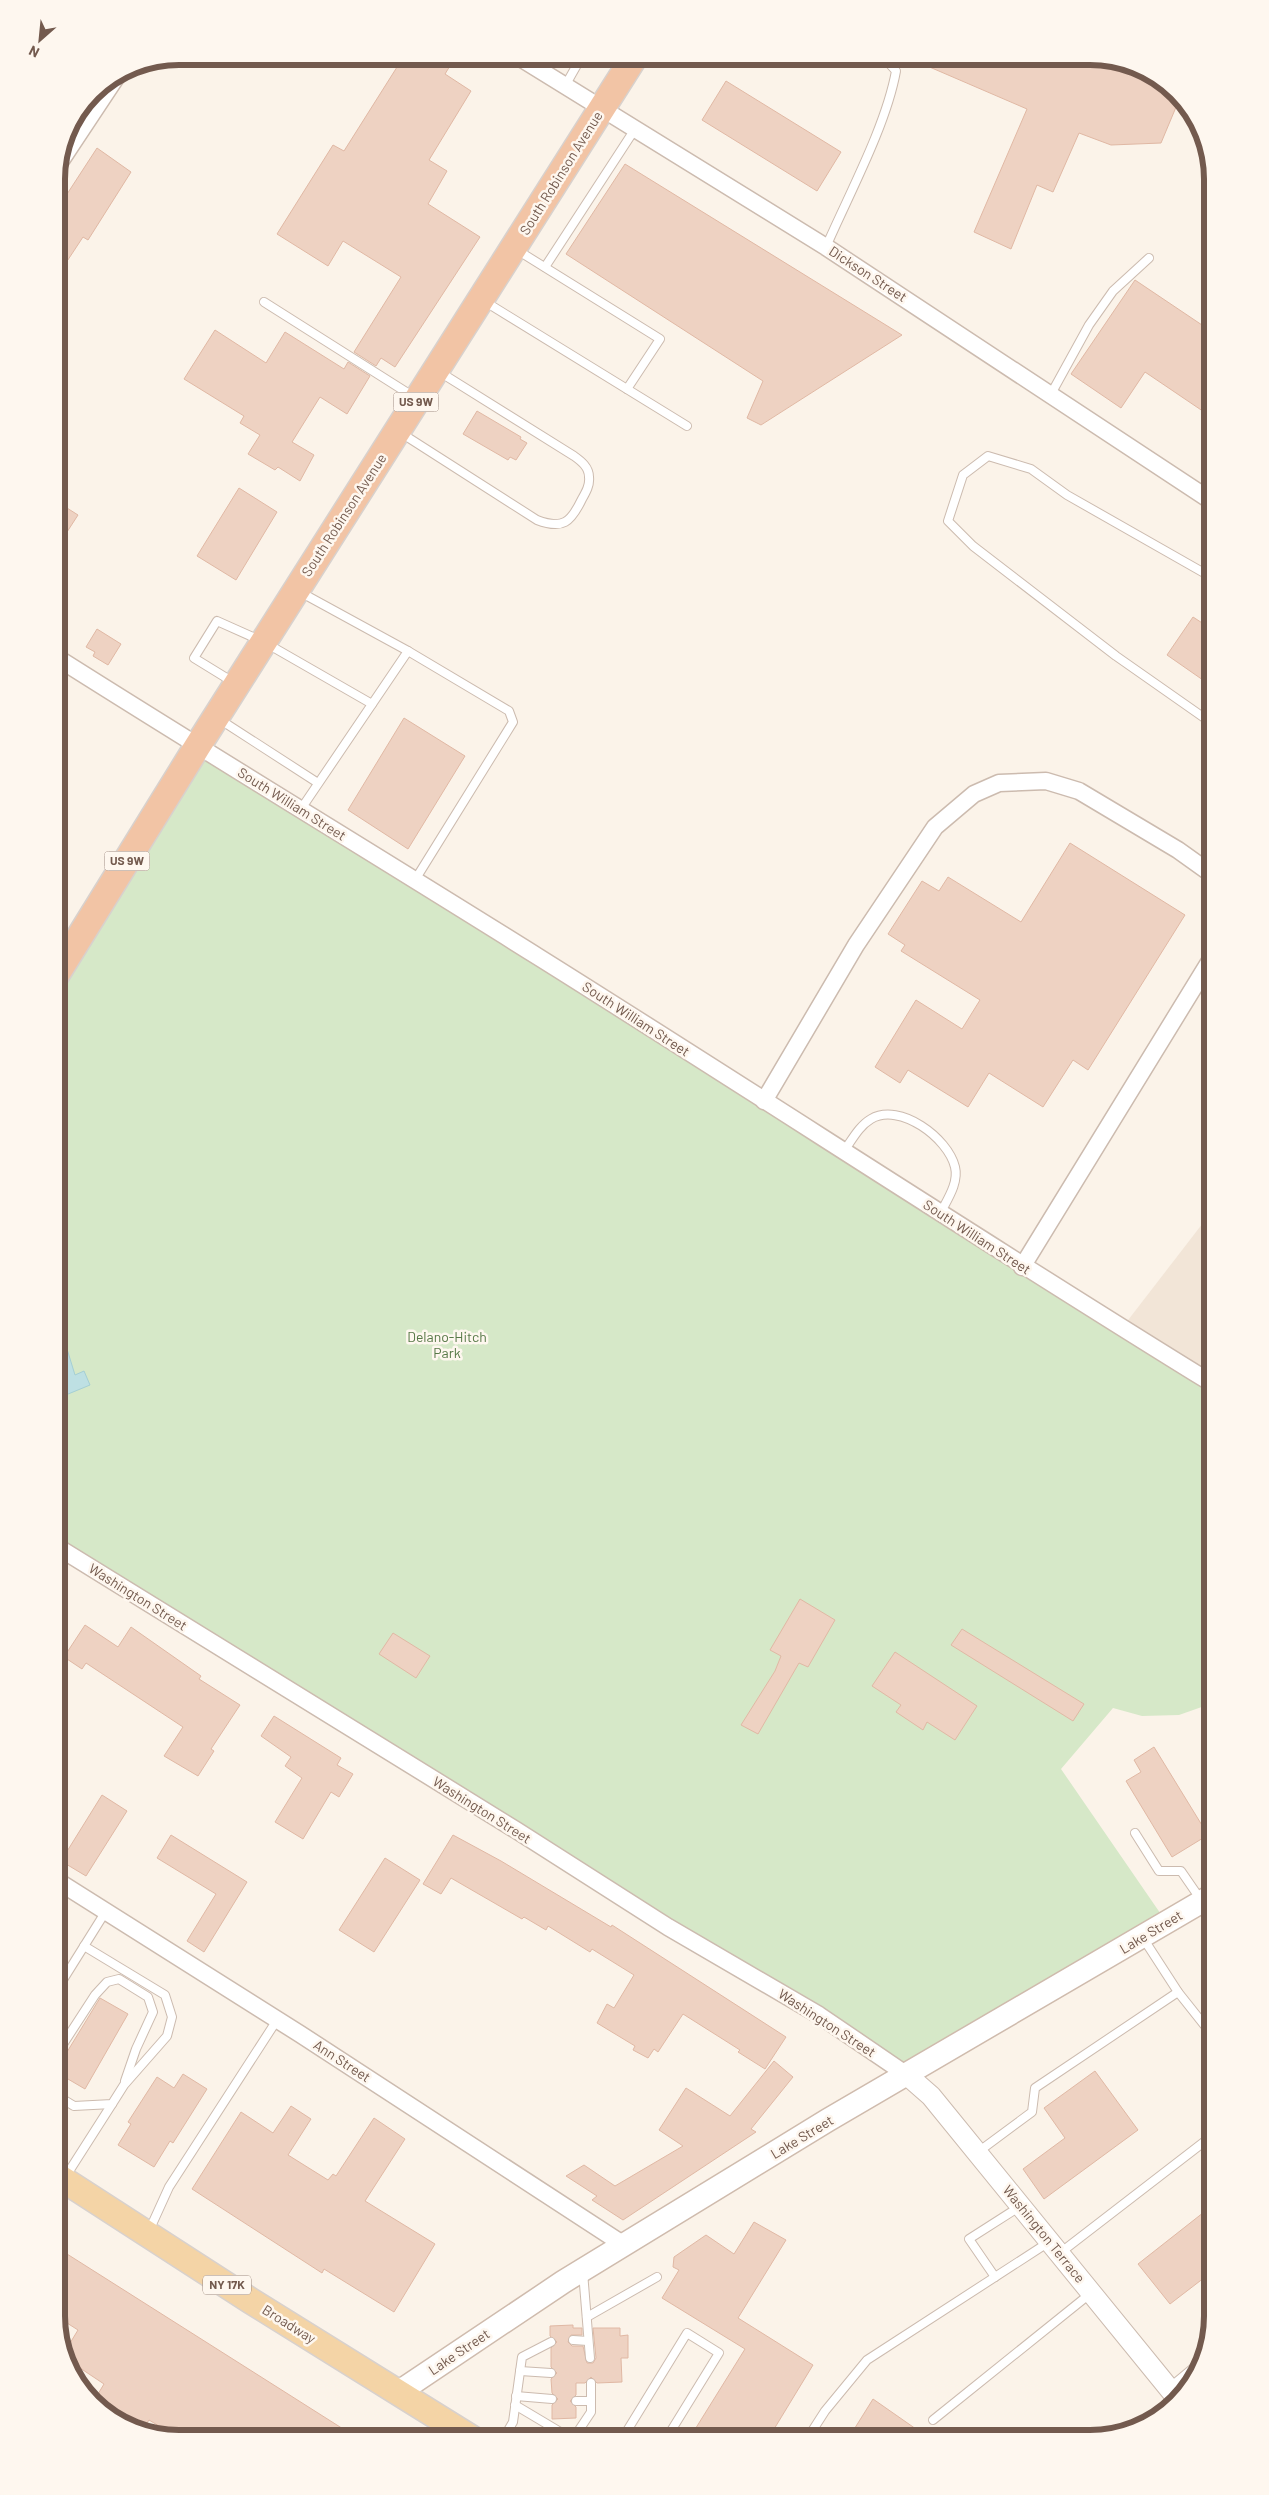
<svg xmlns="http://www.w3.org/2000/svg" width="1269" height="2495" viewBox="0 0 1269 2495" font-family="Barlow,sans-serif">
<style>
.residential{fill:#f2e5d7}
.green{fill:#d6e8c8}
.water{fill:#bee0e3;stroke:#a5cfd4}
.building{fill:#eed2c2;stroke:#e0b8a4}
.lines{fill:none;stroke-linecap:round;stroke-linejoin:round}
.service-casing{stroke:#ccbbaf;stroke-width:10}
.minor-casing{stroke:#ccbbaf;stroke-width:19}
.tertiary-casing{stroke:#ccbbaf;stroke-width:22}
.secondary-casing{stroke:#cfbbad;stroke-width:25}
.primary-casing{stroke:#d8d1cd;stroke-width:28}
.trunk-casing{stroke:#d8d1cd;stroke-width:29}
.service{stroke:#fff;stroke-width:8}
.minor{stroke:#fff;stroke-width:16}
.tertiary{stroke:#fff;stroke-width:20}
.secondary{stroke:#fff;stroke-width:22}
.primary{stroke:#f4d4a6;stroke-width:25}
.trunk{stroke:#f2c4a5;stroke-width:26}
.labels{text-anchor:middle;stroke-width:5;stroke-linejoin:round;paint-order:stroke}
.shield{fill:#fef7ef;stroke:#9d897e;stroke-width:1}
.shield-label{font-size:12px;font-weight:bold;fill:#735a4e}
.street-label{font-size:14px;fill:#735a4e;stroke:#fef7ef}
.park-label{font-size:14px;fill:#577847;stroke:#fef7ef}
.rim{fill:none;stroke:#735a4e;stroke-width:6}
</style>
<rect width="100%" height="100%" fill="#fbf3e9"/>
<!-- residential -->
<polygon class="residential" points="1213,1210 1213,1384 1122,1328"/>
<!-- green -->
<polygon class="green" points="197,747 1213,1383 1213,1703 1179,1715 1142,1716 1113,1708 1061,1769 1167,1923 907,2075 56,1543 56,975"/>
<!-- water -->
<polygon class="water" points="59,1323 75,1375 84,1371 90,1385 56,1399 56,1324"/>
<!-- building -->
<g class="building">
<polygon points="404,56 456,56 445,74 471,91 429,160 447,171 428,204 480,237 395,367 381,358 376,366 354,352 401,277 343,241 328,266 277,234 333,145 344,151"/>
<polygon points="904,56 1098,57 1165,81 1179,100 1161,143 1111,145 1079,133 1053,192 1037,185 1011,249 974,232 1027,109"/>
<polygon points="726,81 841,152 817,191 702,120"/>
<polygon points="97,148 131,172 88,240 83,237 56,278 56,211"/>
<polygon points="625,164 902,335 761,425 747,418 763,381 566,254"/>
<polygon points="1135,280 1202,325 1213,310 1213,418 1145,372 1121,408 1071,374"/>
<polygon points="215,330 266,363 285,332 344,369 348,362 370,376 347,414 320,397 292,442 314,455 300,481 278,467 275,470 248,454 260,435 240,423 244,416 184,379"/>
<polygon points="477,411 521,437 520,439 527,443 516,460 510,457 508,460 463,434"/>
<polygon points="239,488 277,512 236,580 197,556"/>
<polygon points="56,501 78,515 56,549"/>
<polygon points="1193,617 1213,630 1213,687 1167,655"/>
<polygon points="97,629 121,644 108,665 93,656 95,652 86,647"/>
<polygon points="404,718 465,756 408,849 348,810"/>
<polygon points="1070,843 1185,915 1088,1070 1073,1060 1043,1107 989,1073 968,1107 908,1070 900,1083 875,1067 916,1000 962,1029 980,1000 901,951 905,945 888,934 922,881 939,891 948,877 1021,922"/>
<polygon points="800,1599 835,1620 808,1667 799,1663 758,1734 741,1725 775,1671 781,1656 770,1650"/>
<polygon points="85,1625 118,1647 131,1627 201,1676 199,1679 240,1705 211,1749 214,1751 198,1776 164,1756 183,1727 86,1663 82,1669 64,1657"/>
<polygon points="962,1629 1084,1704 1073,1721 951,1645"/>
<polygon points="393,1633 430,1656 416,1678 379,1654"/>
<polygon points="895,1652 977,1706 955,1740 927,1722 923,1730 896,1712 901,1705 872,1686"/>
<polygon points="274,1716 341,1758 337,1765 353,1774 339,1797 331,1792 303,1839 275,1822 302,1778 285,1766 291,1757 261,1736"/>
<polygon points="1154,1747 1208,1835 1172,1857 1126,1781 1141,1772 1134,1760"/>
<polygon points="102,1795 127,1811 86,1876 61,1861"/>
<polygon points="171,1835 247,1882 204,1952 187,1941 216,1894 157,1858"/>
<polygon points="453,1835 501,1861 611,1927 612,1925 786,2037 765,2069 738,2052 740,2050 683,2014 658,2052 654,2049 648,2058 633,2050 635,2046 597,2023 607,2004 614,2008 634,1975 592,1949 590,1952 548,1926 546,1930 524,1917 522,1919 451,1878 441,1894 423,1884"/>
<polygon points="385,1858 420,1880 374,1952 339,1930"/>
<polygon points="100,1998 128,2014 85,2089 56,2072 56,2070"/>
<polygon points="774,2061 793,2077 751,2129 756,2132 623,2220 592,2200 597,2196 566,2176 584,2165 615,2186 683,2146 659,2130 686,2088 730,2116"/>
<polygon points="1095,2071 1138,2130 1044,2199 1023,2169 1065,2138 1044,2108"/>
<polygon points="183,2074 207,2089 173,2143 170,2141 154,2167 118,2145 131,2124 128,2122 157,2077 174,2088"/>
<polygon points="291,2106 311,2119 288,2155 328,2180 333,2174 336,2176 374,2118 405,2139 365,2201 435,2244 394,2312 324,2269 322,2273 192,2189 241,2112 273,2133"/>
<polygon points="1213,2205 1213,2271 1170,2304 1138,2264"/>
<polygon points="754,2222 786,2240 738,2318 813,2365 768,2439 689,2439 745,2349 662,2298 679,2270 673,2267 674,2257 706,2235 734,2254"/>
<polygon points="56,2247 359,2439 179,2438 149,2420 143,2429 111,2418 95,2399 104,2384 65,2358 64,2353 78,2330 56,2316"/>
<polygon points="573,2325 573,2328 582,2328 582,2335 571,2335 568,2342 572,2346 583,2346 587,2363 593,2363 596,2358 593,2328 620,2328 620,2336 628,2335 628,2358 621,2358 622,2382 597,2383 591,2377 585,2383 576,2383 576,2395 570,2401 576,2407 576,2418 552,2419 552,2405 558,2399 552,2393 551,2379 557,2373 551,2367 551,2348 557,2342 550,2336 550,2326"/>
<polygon points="873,2399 916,2429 910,2439 848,2439"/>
</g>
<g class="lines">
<!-- service casing -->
<g class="service-casing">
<g id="service">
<polyline points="565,86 582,56"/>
<path d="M826,247c23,-53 60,-121 70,-176l-10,-11 -8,-4"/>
<polyline points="517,250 660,339 627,389"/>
<polyline points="545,267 635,129"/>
<polyline points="484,301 687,426"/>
<polyline points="264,302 414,397"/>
<polyline points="1051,394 1089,325 1113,291 1149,258"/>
<path d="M401,433l136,87c26,10 34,2 45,-21 4,-7 8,-14 7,-22 0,-10 -8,-16 -15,-21l-136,-85"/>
<polyline points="300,592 408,651"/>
<polyline points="233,682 194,658 217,621 264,642 372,704"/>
<polyline points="219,719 318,783"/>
<polyline points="1213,724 1116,656 973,546 948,521 963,475 988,456 1031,469 1067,495 1213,578"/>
<polyline points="301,809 408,651 509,711 513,722 415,880"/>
<path d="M844,1151c8,-11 15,-25 27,-32 29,-17 77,19 84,48 4,16 -8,33 -15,47"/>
<polyline points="1135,1833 1159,1871 1181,1871 1201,1900"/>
<polyline points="1143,1938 1178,1992 1213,2036"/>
<polyline points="56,1991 106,1911"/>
<polyline points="56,2055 95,1995 107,1982 119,1979 148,1997 153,2012 136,2049 125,2081"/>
<polyline points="56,2095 74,2106 112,2104 124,2085 167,2036 172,2017 165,1995 84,1946"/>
<polyline points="978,2152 1032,2112 1035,2088 1178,1992"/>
<polyline points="66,2176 112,2104"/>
<polyline points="149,2231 169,2187 277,2020"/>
<polyline points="1060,2253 1213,2135"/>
<polyline points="583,2272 590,2358"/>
<polyline points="995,2277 969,2239 1019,2207"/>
<polyline points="587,2317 657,2277"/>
<polyline points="573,2340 588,2341"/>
<polyline points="520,2371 551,2373"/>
<polyline points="1169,2388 1198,2364"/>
<polyline points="516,2396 552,2399"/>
<polyline points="576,2401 591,2401"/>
<polyline points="515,2405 572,2439"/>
<polyline points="933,2420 1091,2293"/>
<polyline points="503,2439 513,2422 522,2357 551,2342"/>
<polyline points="573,2439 591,2412 591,2383"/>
<polyline points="622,2439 687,2333 719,2353 666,2439"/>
<polyline points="807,2439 825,2411 867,2360 1049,2242"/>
</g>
</g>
<!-- minor casing -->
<g class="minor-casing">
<g id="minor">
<polyline points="517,56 826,247 1213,502"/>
<polyline points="58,165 117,76"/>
<path d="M56,657c161,102 323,200 484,301 225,141 447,287 673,426"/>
<polyline points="764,1101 856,945 935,827 974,794 999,783 1046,781 1079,791 1178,850 1213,875"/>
<polyline points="1022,1267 1213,956"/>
<polyline points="56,1546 516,1830 668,1927 819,2015 907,2075"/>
<polyline points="56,1880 300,2034 624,2245"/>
</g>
</g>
<!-- tertiary casing -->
<g class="tertiary-casing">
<polyline id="tertiary" points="907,2075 931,2096 1176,2397"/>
</g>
<!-- secondary casing -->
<g class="secondary-casing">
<polyline id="secondary" points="399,2392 563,2282 828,2120 1213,1895"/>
</g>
<!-- primary casing -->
<g class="primary-casing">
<polyline id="primary" points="56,2175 251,2301 473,2439"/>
</g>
<!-- trunk casing -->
<g class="trunk-casing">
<polyline id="trunk" points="56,975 197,747 635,56"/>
</g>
<!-- service -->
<use href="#service" class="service"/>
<!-- minor -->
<use href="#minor" class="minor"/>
<!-- tertiary -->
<use href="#tertiary" class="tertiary"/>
<!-- secondary -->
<use href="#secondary" class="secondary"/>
<!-- primary -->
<use href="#primary" class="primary"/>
<!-- trunk -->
<use href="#trunk" class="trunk"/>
</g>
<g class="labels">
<!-- shield labels -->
<g class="shield">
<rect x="393.5" y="392.5" width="45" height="19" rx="4"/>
<rect x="104.5" y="851.5" width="45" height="19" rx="4"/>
<rect x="203" y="2275.5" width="48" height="19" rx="4"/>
</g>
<g class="shield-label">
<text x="416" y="406">US 9W</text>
<text x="127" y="865">US 9W</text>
<text x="227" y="2289">NY 17K</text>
</g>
<!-- street labels -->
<g class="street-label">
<text transform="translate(561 173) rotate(-58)" y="5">South Robinson Avenue</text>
<text transform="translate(868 274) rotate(33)" y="5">Dickson Street</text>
<text transform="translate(344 515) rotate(-57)" y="5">South Robinson Avenue</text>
<text transform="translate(292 804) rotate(32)" y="5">South William Street</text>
<text transform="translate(636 1019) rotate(33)" y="5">South William Street</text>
<text transform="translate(977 1237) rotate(33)" y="5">South William Street</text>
<text transform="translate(138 1597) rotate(32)" y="5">Washington Street</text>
<text transform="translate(482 1810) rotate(32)" y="5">Washington Street</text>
<text transform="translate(1151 1932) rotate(-31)" y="5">Lake Street</text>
<text transform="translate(827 2023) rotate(33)" y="5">Washington Street</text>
<text transform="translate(342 2061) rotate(33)" y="5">Ann Street</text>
<text transform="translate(802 2137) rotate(-31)" y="5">Lake Street</text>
<text transform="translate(1044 2234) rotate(51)" y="5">Washington Terrace</text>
<text transform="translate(289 2324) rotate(32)" y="5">Broadway</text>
<text transform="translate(459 2352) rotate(-34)" y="5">Lake Street</text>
</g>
<!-- park labels -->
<g class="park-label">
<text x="447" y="1342">Delano-Hitch<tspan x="447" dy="16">Park</tspan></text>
</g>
</g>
<!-- crop -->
<path d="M0 0H1269V2495H0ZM179 65H1090A114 114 0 0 1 1204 179V2316A114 114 0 0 1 1090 2430H179A114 114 0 0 1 65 2316V179A114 114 0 0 1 179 65Z" fill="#fef7ef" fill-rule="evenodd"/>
<path class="rim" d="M179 65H1090A114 114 0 0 1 1204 179V2316A114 114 0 0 1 1090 2430H179A114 114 0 0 1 65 2316V179A114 114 0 0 1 179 65Z"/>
<!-- north arrow -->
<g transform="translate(40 40) rotate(207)" stroke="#fef7ef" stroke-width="4" paint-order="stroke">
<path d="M0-4L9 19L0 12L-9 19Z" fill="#735a4e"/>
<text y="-8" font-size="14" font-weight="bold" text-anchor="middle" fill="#735a4e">N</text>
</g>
</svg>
